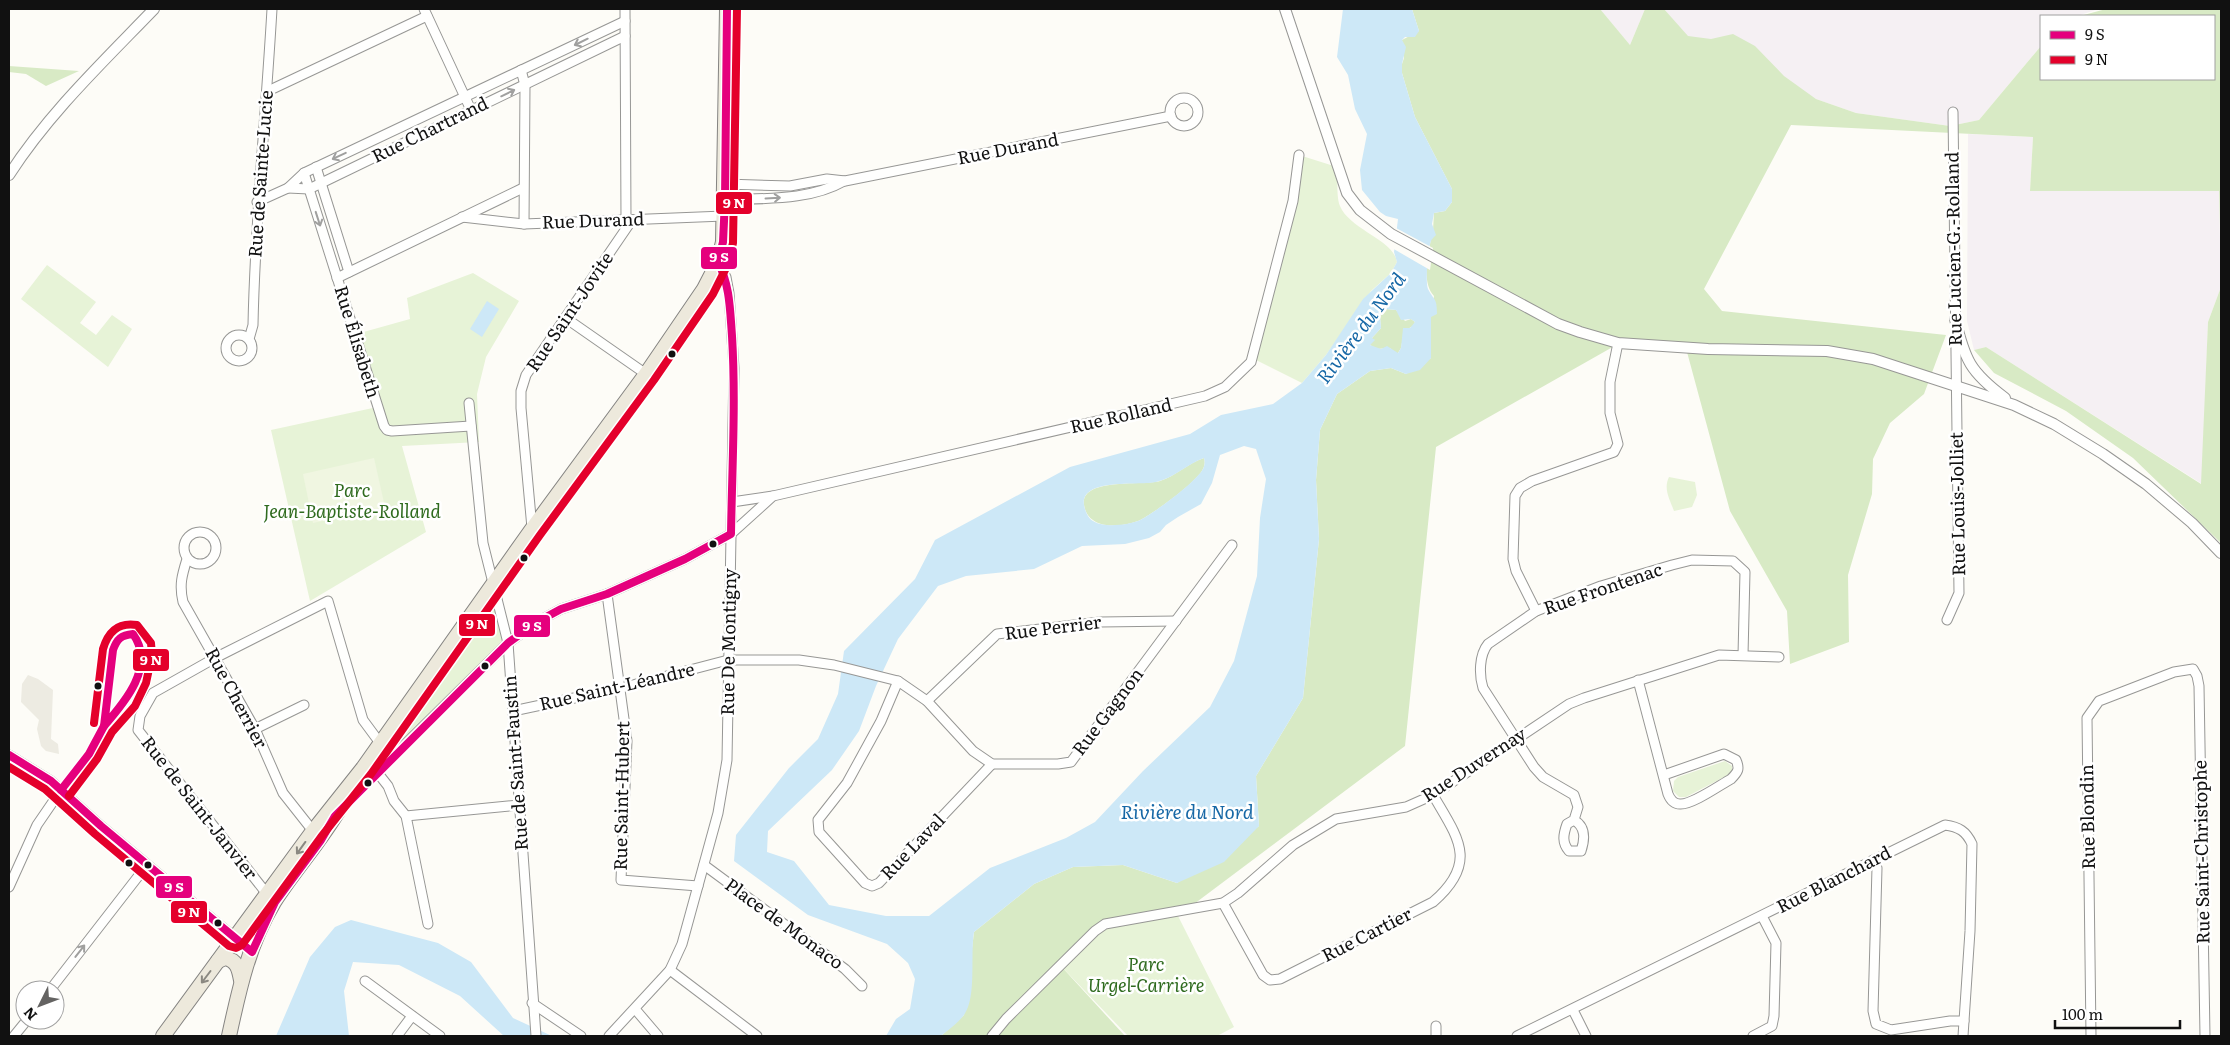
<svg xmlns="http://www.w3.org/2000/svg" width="2230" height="1045" viewBox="0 0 2230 1045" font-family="Literata,serif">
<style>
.industrial{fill:#f5f0f3}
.green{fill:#e7f3d7}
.forest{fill:#d8eac5}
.pitch{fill:#f0f6e1}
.plaza{fill:#edebe2}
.water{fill:#cde8f7;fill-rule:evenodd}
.pier{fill:#fdfcf7}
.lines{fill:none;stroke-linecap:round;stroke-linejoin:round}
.minor-casing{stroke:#979795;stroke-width:11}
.tertiary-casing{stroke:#979795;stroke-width:12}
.primary-casing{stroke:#858482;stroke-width:16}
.minor{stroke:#fffffe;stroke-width:9}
.tertiary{stroke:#fffffe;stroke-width:10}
.primary{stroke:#ede9dc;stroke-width:14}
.bus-1-casing{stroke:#fff;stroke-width:11}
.bus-2-casing{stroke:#fff;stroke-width:11}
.bus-1{stroke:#e5007d;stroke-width:8}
.bus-2{stroke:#e4002b;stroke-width:8}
.oneway{stroke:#a0a09f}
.oneway2{stroke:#8a8881}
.bus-dot{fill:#111;stroke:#fff;stroke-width:2}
.labels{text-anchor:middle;stroke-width:5;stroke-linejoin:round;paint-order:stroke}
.street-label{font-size:18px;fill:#111;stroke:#fff}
.park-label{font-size:18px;font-style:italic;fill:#2f6b1f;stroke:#fff}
.water-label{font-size:19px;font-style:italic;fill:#1768a6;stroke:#fff}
.line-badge{stroke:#fff;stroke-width:2}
.badge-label{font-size:14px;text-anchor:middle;font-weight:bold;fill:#fff}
</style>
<rect width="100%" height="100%" fill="#fdfcf7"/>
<!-- industrial -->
<g class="industrial">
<polygon points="1600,9 1645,9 1630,45 1602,12"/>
<polygon points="1664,9 2099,9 2077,16 2041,16 2041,46 1979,120 1950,126 1856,113 1816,99 1710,42 1688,38"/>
<polygon points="1968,134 2033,137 2030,191 2219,191 2221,287 2208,322 2202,484 1986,347 1974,350 1967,321"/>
</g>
<!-- green -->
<g class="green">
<path d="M1299,155l38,12c1,9 -1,31 3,39 10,24 53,33 57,56l-6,11 -20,18 -45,64 -24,28 -50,-25 41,-157z"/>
<polygon points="47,265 96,302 80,323 96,335 112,315 132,329 108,367 21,299"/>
<polygon points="473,273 519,301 486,357 477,394 479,442 402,446 426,532 310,601 271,430 382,406 360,333 410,319 407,298"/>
<path d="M1669,477l26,5 2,13 -5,12 -18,4c-4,-11 -11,-22 -5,-34z"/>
<polygon points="493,585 508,643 383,759 379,758 378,753"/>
<polygon points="1725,761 1732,766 1732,772 1728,775 1686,797 1679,797 1673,791 1674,781 1678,777"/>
<polygon points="1177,914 1234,1027 1217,1036 1128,1036 1060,965 971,948"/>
</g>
<!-- forest -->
<g class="forest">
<path d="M1412,9h188l30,36 15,-36h19l24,27 23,3 22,-5 22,12 29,30 32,23 40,14 94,13 29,-6 62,-74v33h173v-63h-134l26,-7h115v251l-2,-69h-189l3,-54 -242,-12 -87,164 18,22 224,24 -22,59 -34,29 -17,36 -1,35 -24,81 1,67 -59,22 -3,-53 -57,-100 -43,-159 -69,-8 -182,103 -31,299 -219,164 -81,14 -45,41 65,71h-184l23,-21 10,-83 60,-48 39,-17 50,-2 54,18 82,-57 -3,-50 47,-78 16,-159 -3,-59 4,-50 17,-36 33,-23 21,-3 15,6 25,-16v-41l3,-21c-14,-16 -5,-46 -1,-66l1,-17 11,-2 7,-9v-13l-37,-72 -13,-44v-9l2,-6 -2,-18 17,-9z"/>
<polygon points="9,66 79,71 46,86 26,74 9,72"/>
<polygon points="2221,287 2221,543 2133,458 2066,411 1994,373 1974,350 1986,347 2201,484 2208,322"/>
<polygon points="1386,309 1396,310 1405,321 1411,319 1415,322 1413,326 1404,331 1401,348 1398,353 1394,353 1390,348 1377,349 1370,345 1372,338 1381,328 1380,316"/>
<path d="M1204,458c1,4 1,7 -1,11 -6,13 -51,46 -65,52 -18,7 -50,9 -54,-16 -4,-28 60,-19 76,-24 16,-5 28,-18 44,-23z"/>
</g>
<!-- pitch -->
<polygon class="pitch" points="374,458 385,507 313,523 303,474"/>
<!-- plaza -->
<polygon class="plaza" points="28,675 38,679 53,690 51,739 58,744 59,754 46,751 41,746 37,729 39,720 21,702 22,684"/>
<!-- water -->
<g class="water">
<path d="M1343,9h69l7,22 -4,6h-10l-3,3 4,7 -4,17v9l13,44 37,72v13l-7,9 -11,2 -2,11 4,11c-1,1 -5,5 -5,6 -3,7 -6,41 -3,48 6,12 9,8 9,25l-6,3v41l-11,12 -14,4 -15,-6 -21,3 -33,23 -17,36 -4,50 3,59 -16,159 -47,78 3,50 -35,36 -47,21 -54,-18 -50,2 -39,17 -60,48c-4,23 3,65 -10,83 -6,8 -16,15 -23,21h-55l10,-17 14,-10 5,-30 -7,-16 -21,-19 -79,-29 -74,-54 2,-26 53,-67 29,-29 20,-45 6,-43 71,-72 20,-39 135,-73 120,-33 31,-19 52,-11 29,-21 24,-28 37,-56 28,-26 6,-11 -3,-10 4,-33 -12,-3 -6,-4 -18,-22 -2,-20 7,-36 -12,-25 -7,-34 -11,-18zM1386,309l10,1 5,10 10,-1 4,3 -5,6h-7l-2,20 -3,5 -11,-7 -6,3 -11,-4 5,-5 -3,-2 9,-10 -1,-12zM1244,446l12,3 10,30 -6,39 -3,58 -23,85 -24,46 -67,64 -48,51 -29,16 -76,30 -61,48h-43l-57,-11 -35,-44 -27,-9 1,-21 64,-61 27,-39 17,-45 22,-47 40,-53 28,-10 68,-7 48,-23 43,-2 24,-6 11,-6 6,-7 12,-8 23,-13 11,-21 8,-28zM1204,458c1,4 1,7 -1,11 -7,13 -51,46 -65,52 -11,4 -34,7 -45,0 -5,-3 -8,-10 -9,-16 -4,-28 57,-19 72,-23 18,-4 31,-18 48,-24z"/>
<polygon points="487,301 499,309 482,337 470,329"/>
<polygon points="351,920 438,943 471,962 513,1018 552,1036 504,1036 460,996 399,965 353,962 344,991 349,1036 276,1036 310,957 335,927"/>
</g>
<!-- pier -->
<polygon class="pier" points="1396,228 1433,248 1430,270 1392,248"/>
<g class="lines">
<!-- minor casing -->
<g class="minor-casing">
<g id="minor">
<polyline points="424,9 471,110"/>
<polyline points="625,9 626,220"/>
<polyline points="521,70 525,85 524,224"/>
<polyline points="268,91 427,16"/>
<circle cx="1184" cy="112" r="14"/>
<polyline points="316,167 349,272"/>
<polyline points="304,173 384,426 387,430 392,431 471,426"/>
<polyline points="725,184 790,186 827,179 845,181 1171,116"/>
<polyline points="288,188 309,189 625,36"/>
<path d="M725,200c39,-2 84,1 119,-19"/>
<polyline points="257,202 288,188 304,173 625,21"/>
<polyline points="462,217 524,224 724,216"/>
<polyline points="337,278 523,188"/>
<polyline points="567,319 646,374"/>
<circle cx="239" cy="348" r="13"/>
<path d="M249,339l4,-14c2,-106 13,-211 19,-316"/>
<polyline points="469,403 483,543 508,643 536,1036"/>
<polyline points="732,502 773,496"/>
<polyline points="532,528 521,408 521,391 526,375 632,220"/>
<circle cx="200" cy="548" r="16"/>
<path d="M187,559c-5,16 -8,26 -4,43l72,127 28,64 30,38"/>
<polyline points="607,594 627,741 621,880 698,886"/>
<polyline points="1536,611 1516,571 1513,559 1515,496 1520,488 1532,481 1614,452 1618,444 1610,413 1610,382 1618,343"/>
<polyline points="1947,620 1959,593 1953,112"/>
<path d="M1638,680l30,114c2,5 6,10 12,10 12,1 40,-19 51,-25 7,-7 9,-10 5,-19l-12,-6 -60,21"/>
<polyline points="898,681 881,721 847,783 818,820 819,832 865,883 872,886 879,883 992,764"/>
<polyline points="927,701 997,634 1100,622 1176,621"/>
<polyline points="513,711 621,688 728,660 799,660 834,665 898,681 927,701 973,751 992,764 1058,764 1071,762 1232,545"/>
<polyline points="255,729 304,705"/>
<polyline points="9,755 51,781 101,826 252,952"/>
<polyline points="377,772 388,786 394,801 406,816 428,924"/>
<polyline points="338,813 377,772 508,643 537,622 561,609 607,594 685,559 731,534 773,496 1205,396 1225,387 1251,362 1293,201 1299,155"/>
<polyline points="406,816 519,805"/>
<path d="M1574,820l-7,4c-4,11 -5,19 2,27h12c4,-12 5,-24 -7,-31l4,-13 -4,-12 -31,-18 -9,-10 -51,-79c-4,-13 -4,-33 5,-44l48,-33 65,-25 71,-21 20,-5 41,1 12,11 -2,83"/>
<polyline points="1873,860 1877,868 1873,1011 1876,1024 1891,1030 1950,1021 1964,1021"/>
<polyline points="704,865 845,969 862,986"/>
<polyline points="9,887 37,825 61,790"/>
<polyline points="267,894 138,730 140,716 153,693 215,658 328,601 363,720 380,743"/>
<path d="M1223,903l40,72 7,5 10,-1 153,-77c46,-40 25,-64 0,-107"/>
<polyline points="670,970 757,1036"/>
<polyline points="365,981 440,1036"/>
<polyline points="50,990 147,865"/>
<polyline points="532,1003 581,1036"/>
<polyline points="635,1009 658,1036"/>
<polyline points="1573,1010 1586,1036"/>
<polyline points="14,1036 27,1020"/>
<polyline points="397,1036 412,1016"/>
<polyline points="609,1036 670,970 682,944 718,813 727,760 734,368 729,293 726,277 718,262"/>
<polyline points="992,1036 1006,1019 1095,931 1105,924 1223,903 1238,893 1293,845 1336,819 1406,807 1433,795 1569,704 1584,698 1719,655 1779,657"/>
<polyline points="1436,1036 1436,1026"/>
<path d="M1517,1036l428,-211c14,2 21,6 27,19l-2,87 -7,105"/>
<polyline points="1753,1036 1772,1026 1774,1016 1776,943 1762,916"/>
<polyline points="2091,1036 2087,718 2099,701 2174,672 2193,669 2197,676 2199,686 2205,1036"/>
</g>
</g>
<!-- tertiary casing -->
<g class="tertiary-casing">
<g id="tertiary">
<polyline points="1285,9 1347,193 1360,210 1391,234 1558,324 1580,332 1618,343 1708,349 1827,351 1873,359 2014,405 2054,424 2103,454 2146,484 2192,523 2221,553"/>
<path d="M9,175c40,-62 94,-113 145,-166"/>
<path d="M1955,319c10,41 15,53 50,79"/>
</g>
</g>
<!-- primary casing -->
<g class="primary-casing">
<g id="primary">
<path d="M218,961l7,-3c12,2 14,11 16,22"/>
<polyline points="163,1036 313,831 363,768 532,529 646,374 704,289 718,262 723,242 727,9"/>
<path d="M229,1036c10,-46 20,-93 45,-134 21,-33 47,-61 66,-94"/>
</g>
</g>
<!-- minor -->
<use href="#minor" class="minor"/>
<!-- tertiary -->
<use href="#tertiary" class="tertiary"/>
<!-- primary -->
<use href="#primary" class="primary"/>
<!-- bus-1 casing -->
<g class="bus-1-casing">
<g id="bus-1">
<path d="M133,634c23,32 -8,68 -29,92l9,-76c4,-11 8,-15 20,-16z"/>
<path d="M9,755l42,26 50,45 151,126 23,-50 46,-62 14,-24 173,-173 29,-21 24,-13 46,-15 78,-35 46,-25c1,-66 5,-132 1,-198 -2,-26 -2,-51 -14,-74l5,-20 2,-42 2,-191"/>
<polyline points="61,790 89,754 104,726"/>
</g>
</g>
<!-- bus-2 casing -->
<g class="bus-2-casing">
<g id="bus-2">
<polyline points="9,767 45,789 95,834 229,946 236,948 242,945 321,837 371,774 540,535 654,380 713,294 727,266 733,243 737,9"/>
<path d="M69,796l28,-37 15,-27 23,-26 11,-23 6,-28 -1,-12 -14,-18c-19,-3 -29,7 -34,24l-9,74"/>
</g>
</g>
<!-- bus-1 -->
<use href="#bus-1" class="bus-1"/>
<!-- bus-2 -->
<use href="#bus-2" class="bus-2"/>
</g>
<!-- one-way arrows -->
<defs><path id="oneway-shaft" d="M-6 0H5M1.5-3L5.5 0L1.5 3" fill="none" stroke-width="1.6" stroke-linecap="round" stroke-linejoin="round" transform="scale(1.25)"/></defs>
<g class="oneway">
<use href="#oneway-shaft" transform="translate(581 42) rotate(154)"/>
<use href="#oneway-shaft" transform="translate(508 93) rotate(-26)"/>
<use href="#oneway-shaft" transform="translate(339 156) rotate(155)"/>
<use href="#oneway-shaft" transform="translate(773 198) rotate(-3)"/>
<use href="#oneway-shaft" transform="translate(318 219) rotate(72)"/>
<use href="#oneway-shaft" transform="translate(80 951) rotate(-52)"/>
</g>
<g class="oneway2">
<use href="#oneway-shaft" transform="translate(301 848) rotate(126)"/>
<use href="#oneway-shaft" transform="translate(206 977) rotate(127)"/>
</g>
<!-- markers -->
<g class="bus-dot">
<circle cx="672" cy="354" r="4.5"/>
<circle cx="713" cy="544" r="4.5"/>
<circle cx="524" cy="558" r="4.5"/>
<circle cx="485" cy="666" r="4.5"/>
<circle cx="98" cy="686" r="4.5"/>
<circle cx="368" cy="783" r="4.5"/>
<circle cx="129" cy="863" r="4.5"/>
<circle cx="148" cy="865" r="4.5"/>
<circle cx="218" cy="923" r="4.5"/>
</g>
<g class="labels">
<!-- street labels -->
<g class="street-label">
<text transform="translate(430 130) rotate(-26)" y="6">Rue Chartrand</text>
<text transform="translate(1008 149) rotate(-11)" y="6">Rue Durand</text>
<text transform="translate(261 174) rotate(-86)" y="6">Rue de Sainte-Lucie</text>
<text transform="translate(593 221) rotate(-2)" y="6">Rue Durand</text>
<text transform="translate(1954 249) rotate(-91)" y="6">Rue Lucien-G.-Rolland</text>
<text transform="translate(570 312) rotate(-56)" y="6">Rue Saint-Jovite</text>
<text transform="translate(357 342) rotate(73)" y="6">Rue Élisabeth</text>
<text transform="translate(1121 416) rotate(-13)" y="6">Rue Rolland</text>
<text transform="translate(1958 504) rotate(-91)" y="6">Rue Louis-Jolliet</text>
<text transform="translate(1603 589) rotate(-19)" y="6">Rue Frontenac</text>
<text transform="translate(1053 628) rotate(-7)" y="6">Rue Perrier</text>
<text transform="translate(729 642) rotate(-89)" y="6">Rue De Montigny</text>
<text transform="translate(617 687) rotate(-13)" y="6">Rue Saint-Léandre</text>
<text transform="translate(236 698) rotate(62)" y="6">Rue Cherrier</text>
<text transform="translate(1108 712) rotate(-53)" y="6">Rue Gagnon</text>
<text transform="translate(516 763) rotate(-94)" y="6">Rue de Saint-Faustin</text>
<text transform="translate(1474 765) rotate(-33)" y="6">Rue Duvernay</text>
<text transform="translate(622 796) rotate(-89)" y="6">Rue Saint-Hubert</text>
<text transform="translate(199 808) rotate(52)" y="6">Rue de Saint-Janvier</text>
<text transform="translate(2088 817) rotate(-91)" y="6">Rue Blondin</text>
<text transform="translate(913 847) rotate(-46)" y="6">Rue Laval</text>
<text transform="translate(2202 852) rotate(-91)" y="6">Rue Saint-Christophe</text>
<text transform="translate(1834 880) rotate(-27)" y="6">Rue Blanchard</text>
<text transform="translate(784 924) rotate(36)" y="6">Place de Monaco</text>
<text transform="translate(1367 935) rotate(-27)" y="6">Rue Cartier</text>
</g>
<!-- park labels -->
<g class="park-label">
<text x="352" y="497">Parc<tspan x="352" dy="21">Jean-Baptiste-Rolland</tspan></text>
<text x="1146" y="971">Parc<tspan x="1146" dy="21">Urgel-Carrière</tspan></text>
</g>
<!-- water labels -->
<g class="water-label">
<text transform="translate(1361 328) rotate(-53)" y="7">Rivière du Nord</text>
<text x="1187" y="819">Rivière du Nord</text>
</g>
</g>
<g class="line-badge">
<rect x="715" y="191" width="38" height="24" rx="5" fill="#e4002b"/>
<rect x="700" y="246" width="38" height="24" rx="5" fill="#e5007d"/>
<rect x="458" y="613" width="38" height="24" rx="5" fill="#e4002b"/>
<rect x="513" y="614" width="38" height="24" rx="5" fill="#e5007d"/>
<rect x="132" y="648" width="38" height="24" rx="5" fill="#e4002b"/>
<rect x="155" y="875" width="38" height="24" rx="5" fill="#e5007d"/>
<rect x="170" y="900" width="38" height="24" rx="5" fill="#e4002b"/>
</g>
<g class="badge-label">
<text x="734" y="208">9 N</text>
<text x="719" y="262">9 S</text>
<text x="477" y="629">9 N</text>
<text x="532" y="631">9 S</text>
<text x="151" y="665">9 N</text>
<text x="174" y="892">9 S</text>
<text x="189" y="917">9 N</text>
</g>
<!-- border -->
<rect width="2230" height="1045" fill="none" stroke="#111111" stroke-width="20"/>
<!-- legend -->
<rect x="2040" y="15" width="175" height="65" fill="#ffffff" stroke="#a0a0a0"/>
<rect x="2050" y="31" width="25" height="8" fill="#e5007d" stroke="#a0a0a0"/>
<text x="2085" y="40" font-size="15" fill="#111111">9 S</text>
<rect x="2050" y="56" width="25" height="8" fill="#e4002b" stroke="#a0a0a0"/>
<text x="2085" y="65" font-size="15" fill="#111111">9 N</text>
<!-- north arrow -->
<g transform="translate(40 1005) rotate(228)"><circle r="24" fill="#ffffff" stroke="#a0a0a0"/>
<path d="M0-4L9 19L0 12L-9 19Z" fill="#646362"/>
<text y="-8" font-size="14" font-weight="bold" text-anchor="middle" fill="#111111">N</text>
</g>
<!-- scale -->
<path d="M2055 1020v8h125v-8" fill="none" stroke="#111111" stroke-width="2.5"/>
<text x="2062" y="1020" font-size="15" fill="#111111" stroke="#ffffff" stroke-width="4" paint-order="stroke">100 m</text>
</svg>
